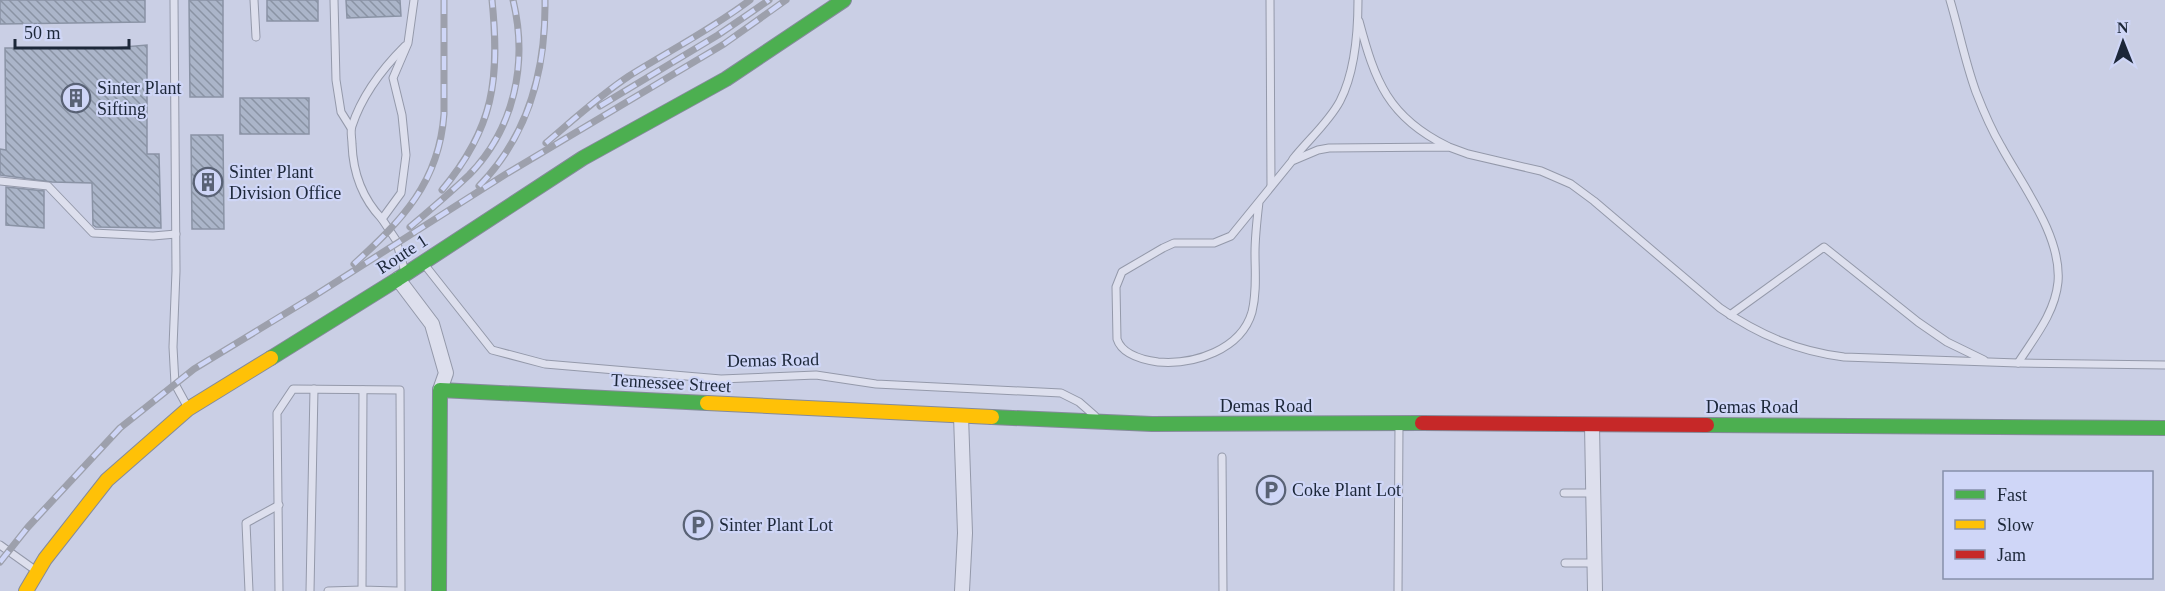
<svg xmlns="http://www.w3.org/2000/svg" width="2165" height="591" viewBox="0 0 2165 591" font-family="Georgia,serif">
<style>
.building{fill:url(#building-back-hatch);stroke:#8a93a5;stroke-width:1.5}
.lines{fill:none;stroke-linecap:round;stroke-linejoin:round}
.lane-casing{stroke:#9499aa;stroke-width:9}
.street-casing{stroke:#9499aa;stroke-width:16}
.fast-casing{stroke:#848a9a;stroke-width:16}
.slow-casing{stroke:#848a9a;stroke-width:16}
.jam-casing{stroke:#848a9a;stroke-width:16}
.lane{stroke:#dddfed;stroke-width:7}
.street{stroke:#dddfed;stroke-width:14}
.fast{stroke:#4caf50;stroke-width:14}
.slow{stroke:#ffc107;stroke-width:14}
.jam{stroke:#c62828;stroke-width:14}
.rail-casing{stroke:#9da0ac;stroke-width:7}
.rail{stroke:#cfd6f7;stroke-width:4.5;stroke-dasharray:14;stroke-linecap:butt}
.labels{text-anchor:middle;stroke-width:4.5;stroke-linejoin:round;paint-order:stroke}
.poi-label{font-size:18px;fill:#1c2739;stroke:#cfd6f7;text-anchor:start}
.street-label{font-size:18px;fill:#1c2739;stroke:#cfd6f7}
</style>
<defs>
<pattern id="building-back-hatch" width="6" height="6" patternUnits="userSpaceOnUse" patternTransform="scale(1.5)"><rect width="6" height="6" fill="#abb5c9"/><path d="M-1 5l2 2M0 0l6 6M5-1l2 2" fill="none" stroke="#8a93a4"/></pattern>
</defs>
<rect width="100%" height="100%" fill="#cacfe5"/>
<!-- building -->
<g class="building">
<polygon points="0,0 145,0 145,22 0,24"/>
<polygon points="189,0 223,0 223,97 190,97"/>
<rect x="267" y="0" width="51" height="21"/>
<polygon points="346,0 400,0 401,16 347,18"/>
<polygon points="147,45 147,154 159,154 161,228 96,227 93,225 92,183 52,182 0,175 0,149 6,150 5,48 112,48"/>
<rect x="240" y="98" width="69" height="36"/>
<polygon points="191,135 223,135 224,229 192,229"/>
<polygon points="6,187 44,191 44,228 6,225"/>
</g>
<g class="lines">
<!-- lane casing -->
<g class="lane-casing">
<g id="lane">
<polyline points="174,0 176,271 173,347 175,384 187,406"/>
<polyline points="254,0 256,37"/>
<polyline points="334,0 336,80 341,112 351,128"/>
<polyline points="1270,0 1271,186"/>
<path d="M1950,0c9,30 15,62 26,92 7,18 15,37 25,54 21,39 61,90 57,136 -3,31 -24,56 -40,81"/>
<path d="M1359,21c16,60 29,96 88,125"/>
<path d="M1293,159c15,-19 36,-37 47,-58 15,-29 18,-69 18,-101"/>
<polyline points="0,181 48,186 93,233 153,236 176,234"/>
<path d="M1259,202c-2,17 -4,34 -4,51 0,19 2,39 -3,59 -11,38 -58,53 -94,50 -14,-2 -36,-7 -41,-23l-1,-52 6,-15 41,-24 11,-5h40l17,-7 61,-75 26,-11 11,-2 120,-1 19,7 73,17 30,13 23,17 126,107c39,27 77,43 124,49l174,6 147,2"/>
<path d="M382,219c-20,-21 -29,-45 -30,-75 0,-6 -2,-12 0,-18 10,-31 30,-57 53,-80"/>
<polyline points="424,264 492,350 545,364 721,379 816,375 876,384 1061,393 1079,402 1095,416"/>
<polyline points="405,272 396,240 382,219 401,193 406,155 402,115 393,78 408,43 414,0"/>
<polyline points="1730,315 1824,247 1918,322 1947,342 1984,360"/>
<polyline points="363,390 362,590 397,591"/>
<polyline points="1222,457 1223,591"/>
<polyline points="1564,493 1593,493"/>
<polyline points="0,545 35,570"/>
<polyline points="1565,563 1595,563"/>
<polyline points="249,591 246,523 279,505"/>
<polyline points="279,591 277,413 293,389 400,390 401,591"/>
<polyline points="310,591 314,389"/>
<polyline points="328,591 362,590"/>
<polyline points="1398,591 1399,425"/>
</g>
</g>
<!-- street casing -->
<g class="street-casing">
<g id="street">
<polyline points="398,279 432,324 446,373 440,390"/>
<polyline points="961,416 965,533 962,591"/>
<polyline points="1592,425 1595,591"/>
</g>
</g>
<!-- fast casing -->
<g class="fast-casing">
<g id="fast">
<polyline points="271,358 398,279 583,158 726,79 844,0"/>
<polyline points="992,417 1152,424 1422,423"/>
<polyline points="1707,425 2165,428"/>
<polyline points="439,591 440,390 707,403"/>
</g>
</g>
<!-- slow casing -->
<g class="slow-casing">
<g id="slow">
<polyline points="707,403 992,417"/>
<polyline points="26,591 45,559 107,480 188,409 271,358"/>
</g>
</g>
<!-- jam casing -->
<g class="jam-casing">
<polyline id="jam" points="1422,423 1707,425"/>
</g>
<!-- lane -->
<use href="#lane" class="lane"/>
<!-- street -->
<use href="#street" class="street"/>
<!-- fast -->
<use href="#fast" class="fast"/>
<!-- slow -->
<use href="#slow" class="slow"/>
<!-- jam -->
<use href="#jam" class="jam"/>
<!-- rail casing -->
<g class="rail-casing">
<g id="rail">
<polyline points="600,106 718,35 769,0"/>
<path d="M546,143c27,-23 53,-47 83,-67 40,-25 83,-47 121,-76"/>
<path d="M479,186c50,-51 67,-116 66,-186"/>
<path d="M442,190c52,-62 58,-111 50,-190"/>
<path d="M410,227c20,-17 40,-34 59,-52 46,-47 59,-113 44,-175"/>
<path d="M354,264c48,-44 85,-81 90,-150v-114"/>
<polyline points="0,562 28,527 120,428 194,369 314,296 506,174 724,44 786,0"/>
</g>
</g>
<!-- rail -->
<use href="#rail" class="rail"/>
</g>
<!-- icons -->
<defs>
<g id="building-ring" transform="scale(1.5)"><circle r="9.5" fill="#cfd6f7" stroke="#596275" stroke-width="1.5"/><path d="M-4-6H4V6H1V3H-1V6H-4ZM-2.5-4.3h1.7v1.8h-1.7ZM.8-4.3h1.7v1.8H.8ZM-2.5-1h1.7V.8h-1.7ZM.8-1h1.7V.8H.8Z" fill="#596275"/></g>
<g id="parking-ring" transform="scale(1.5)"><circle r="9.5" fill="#cfd6f7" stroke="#596275" stroke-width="1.5"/><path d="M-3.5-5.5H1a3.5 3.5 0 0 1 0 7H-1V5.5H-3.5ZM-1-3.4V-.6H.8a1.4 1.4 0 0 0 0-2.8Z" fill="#596275"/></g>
</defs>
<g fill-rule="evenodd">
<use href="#building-ring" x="76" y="98"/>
<use href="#building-ring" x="208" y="182"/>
<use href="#parking-ring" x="1271" y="490"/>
<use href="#parking-ring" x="698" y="525"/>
</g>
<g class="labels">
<!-- poi labels -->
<g class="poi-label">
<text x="97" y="94">Sinter Plant<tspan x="97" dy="21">Sifting</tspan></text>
<text x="229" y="178">Sinter Plant<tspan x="229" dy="21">Division Office</tspan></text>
<text x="1292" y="496">Coke Plant Lot</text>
<text x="719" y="531">Sinter Plant Lot</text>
</g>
<!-- street labels -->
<g class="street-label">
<text transform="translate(402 254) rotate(-33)" y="6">Route 1</text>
<text transform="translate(773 360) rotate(-1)" y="6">Demas Road</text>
<text transform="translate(671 383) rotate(3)" y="6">Tennessee Street</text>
<text x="1266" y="412">Demas Road</text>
<text x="1752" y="413">Demas Road</text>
</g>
</g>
<!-- legend -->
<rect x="1943" y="471" width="210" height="108" fill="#cfd6f7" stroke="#8790ab" stroke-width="1.5"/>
<rect x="1955" y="490" width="30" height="9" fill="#4caf50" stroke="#8790ab" stroke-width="1.5"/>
<text x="1997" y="501" font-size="18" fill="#1c2739">Fast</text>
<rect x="1955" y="520" width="30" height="9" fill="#ffc107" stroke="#8790ab" stroke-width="1.5"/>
<text x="1997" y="531" font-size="18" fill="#1c2739">Slow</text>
<rect x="1955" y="550" width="30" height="9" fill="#c62828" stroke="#8790ab" stroke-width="1.5"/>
<text x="1997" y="561" font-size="18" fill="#1c2739">Jam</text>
<!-- north arrow -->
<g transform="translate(2123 42) rotate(359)" stroke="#cfd6f7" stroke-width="4.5" paint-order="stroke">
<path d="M0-4.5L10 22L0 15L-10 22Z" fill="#1c2739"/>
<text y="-9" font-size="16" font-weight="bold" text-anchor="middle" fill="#1c2739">N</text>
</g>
<!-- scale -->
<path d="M15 39v9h114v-9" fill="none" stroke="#1c2739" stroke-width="3"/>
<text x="24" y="39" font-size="18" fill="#1c2739" stroke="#cfd6f7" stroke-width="4.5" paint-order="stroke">50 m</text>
</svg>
